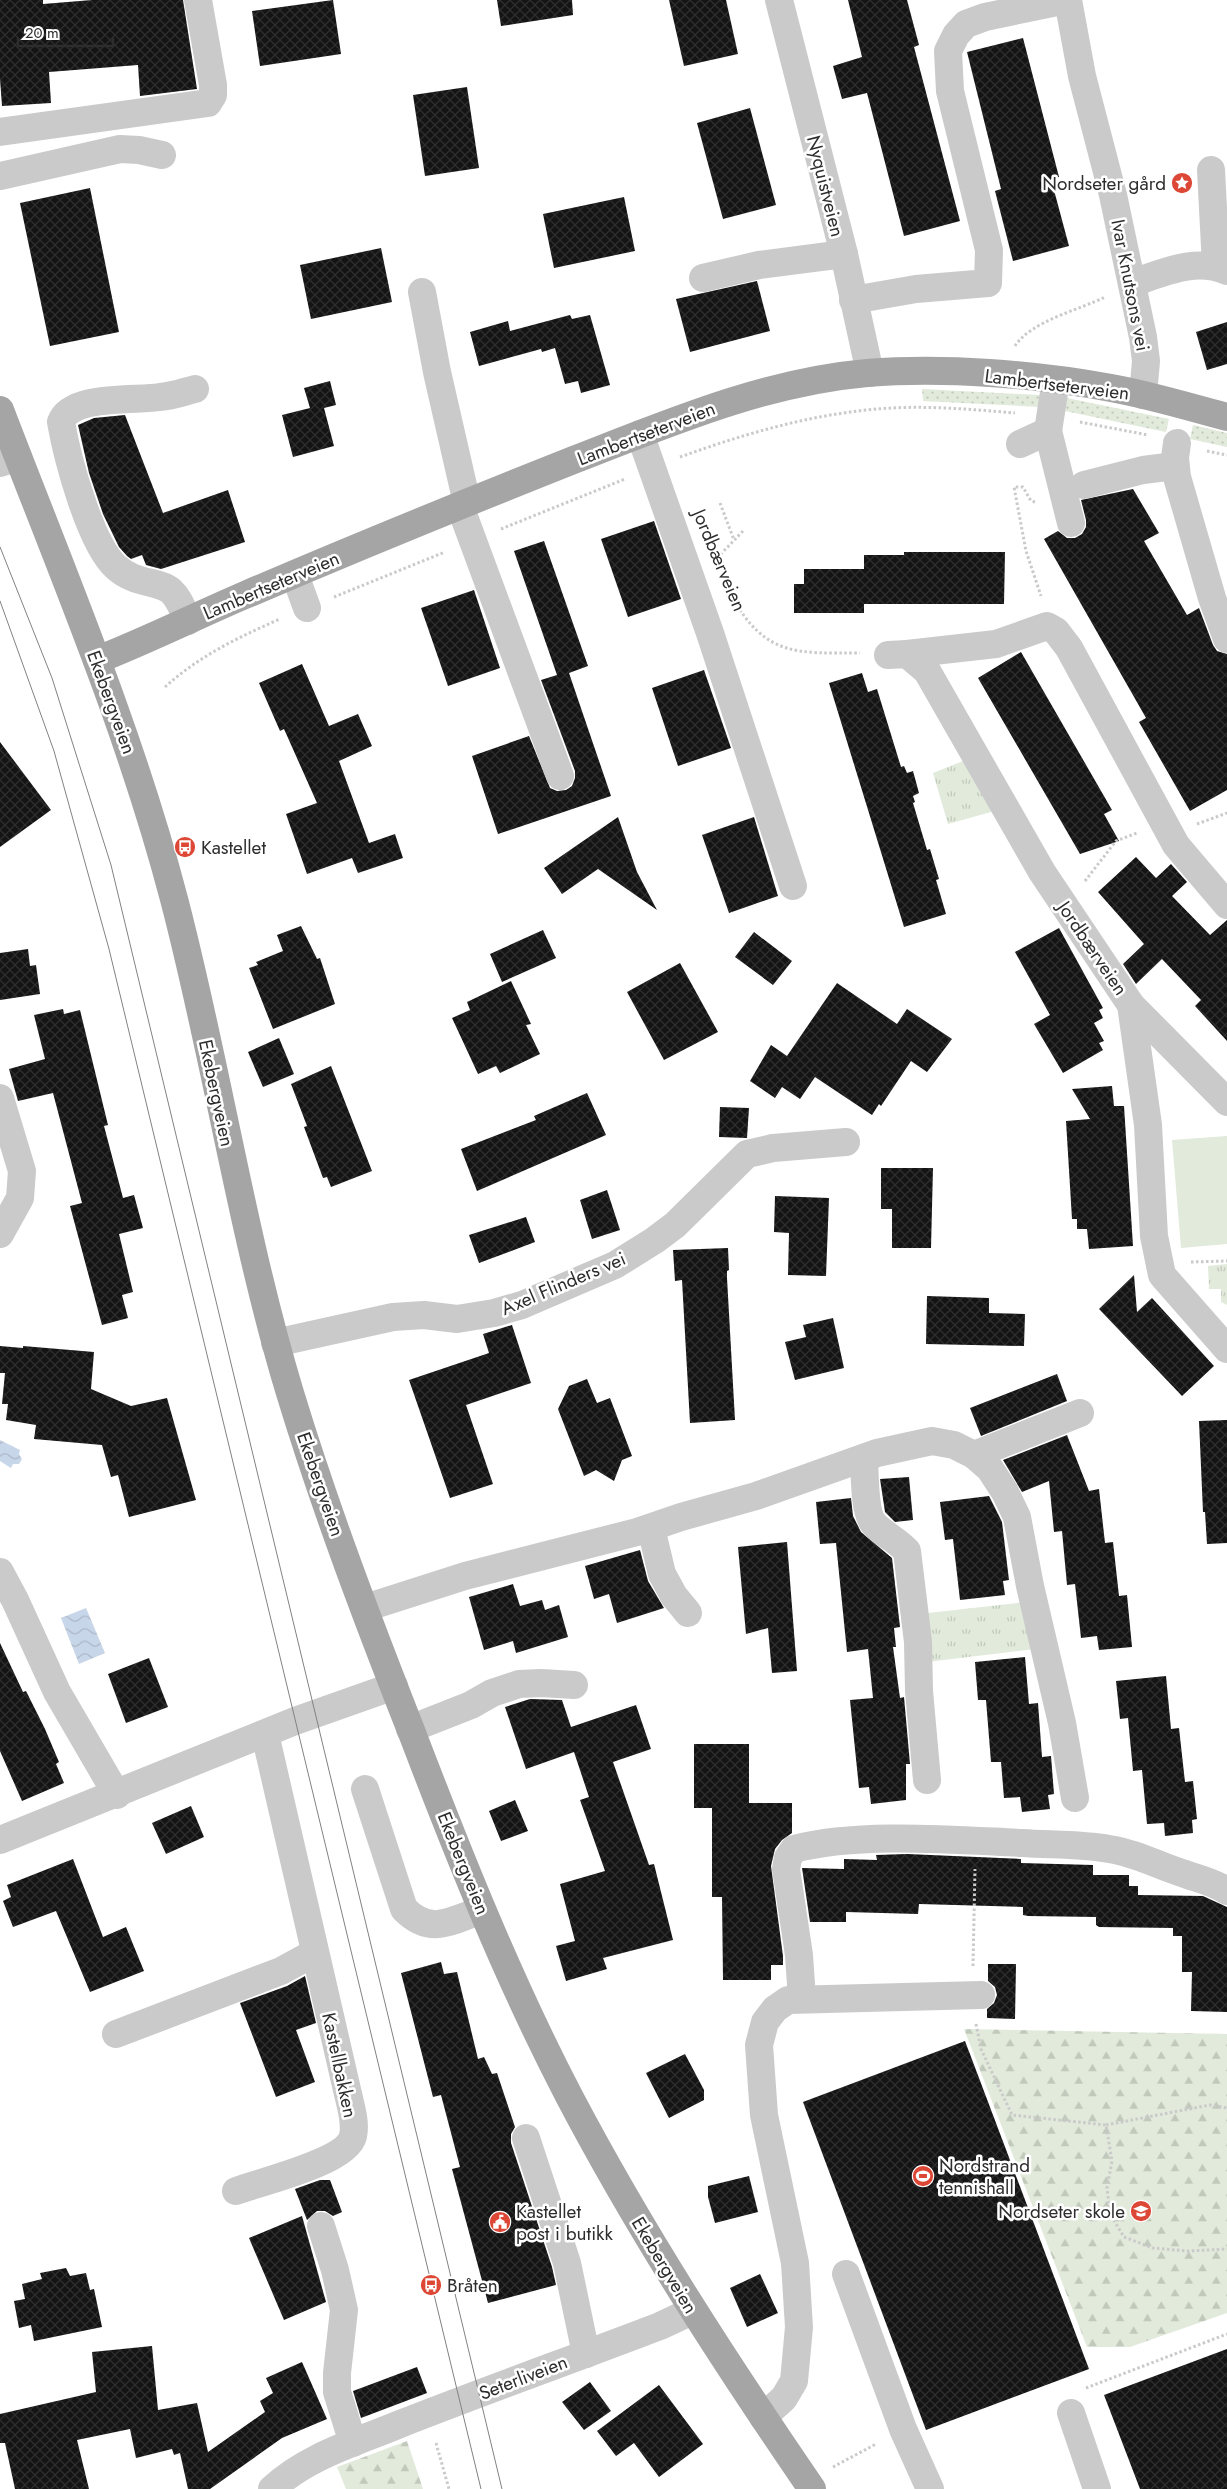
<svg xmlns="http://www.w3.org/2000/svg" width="1227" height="2489" viewBox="0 0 1227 2489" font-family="Jost,sans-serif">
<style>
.grass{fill:url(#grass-dots)}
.forest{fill:url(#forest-firs)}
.park{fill:url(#park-tufts)}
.pitch{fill:#e1eadb}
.water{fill:url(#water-waves)}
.building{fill:url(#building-cross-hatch)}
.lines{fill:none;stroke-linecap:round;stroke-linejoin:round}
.path{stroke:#cacaca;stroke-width:3;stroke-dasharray:2.5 2.5;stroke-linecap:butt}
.minor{stroke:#cacaca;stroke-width:28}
.major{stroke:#a5a5a5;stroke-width:28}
.tram{stroke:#828282;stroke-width:1}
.labels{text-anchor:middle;stroke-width:5;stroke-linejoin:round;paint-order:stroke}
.poi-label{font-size:19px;fill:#2d2d2d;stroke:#fff;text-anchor:start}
.street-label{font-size:19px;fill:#2d2d2d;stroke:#fff}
</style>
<defs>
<pattern id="grass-dots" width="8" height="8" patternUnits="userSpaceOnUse" patternTransform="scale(1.25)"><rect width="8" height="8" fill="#e1eadb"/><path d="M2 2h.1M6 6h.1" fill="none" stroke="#c1c9bc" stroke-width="1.8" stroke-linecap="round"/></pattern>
<pattern id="forest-firs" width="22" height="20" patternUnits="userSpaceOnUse" patternTransform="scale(1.25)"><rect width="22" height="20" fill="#e1eadb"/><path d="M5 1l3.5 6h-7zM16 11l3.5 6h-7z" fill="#c1c9bc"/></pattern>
<pattern id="park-tufts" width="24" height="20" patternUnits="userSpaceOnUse" patternTransform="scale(1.25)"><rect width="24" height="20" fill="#e1eadb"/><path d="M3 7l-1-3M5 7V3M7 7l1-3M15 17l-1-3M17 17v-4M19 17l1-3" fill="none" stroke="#c1c9bc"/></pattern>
<pattern id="water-waves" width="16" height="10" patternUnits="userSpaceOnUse" patternTransform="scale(1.25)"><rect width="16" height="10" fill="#c8d6e9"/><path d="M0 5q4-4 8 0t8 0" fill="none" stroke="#acb8c8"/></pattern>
<pattern id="building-cross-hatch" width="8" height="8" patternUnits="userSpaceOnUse" patternTransform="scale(1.25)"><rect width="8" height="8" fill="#141414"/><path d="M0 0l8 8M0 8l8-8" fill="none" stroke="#2e2e2e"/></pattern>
</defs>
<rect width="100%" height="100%" fill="#fff"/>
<!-- grass -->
<g class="grass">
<polygon points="922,389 1040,395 1040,407 923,401"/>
<polygon points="1067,398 1169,419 1166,432 1065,411"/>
<polygon points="1193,425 1227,433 1227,447 1190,439"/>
</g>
<!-- forest -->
<g class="forest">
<polygon points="964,2029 1227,2034 1227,2313 1130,2347 1087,2347"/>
<polygon points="407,2441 423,2489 346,2489 337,2467"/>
</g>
<!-- park -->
<g class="park">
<polygon points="968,759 998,810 948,824 933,773"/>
<polygon points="1227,1264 1227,1305 1221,1302 1221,1289 1209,1289 1208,1266"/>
<polygon points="1026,1602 1035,1649 927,1662 919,1614"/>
</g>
<!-- pitch -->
<polygon class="pitch" points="1227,1136 1227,1244 1181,1248 1172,1140"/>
<!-- water -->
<g class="water">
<polygon points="0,1440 20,1450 19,1454 22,1459 19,1464 13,1464 11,1468 0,1461"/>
<polygon points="86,1608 105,1653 79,1664 61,1618"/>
</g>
<!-- building -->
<g class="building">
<polygon points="0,0 43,0 43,4 92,0 183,0 197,89 140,96 138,65 49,72 51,103 2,106 0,79"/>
<polygon points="333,0 341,54 260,66 252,11"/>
<polygon points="497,0 572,0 573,15 501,26"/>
<polygon points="669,0 726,0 738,54 684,66"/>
<polygon points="848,0 907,0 919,45 914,47 960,221 904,236 867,93 842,99 833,66 862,57"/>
<polygon points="1023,38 1059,177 1051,179 1069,246 1013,261 995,191 1001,189 967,52"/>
<polygon points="467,87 479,168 425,176 413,95"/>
<polygon points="750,108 776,205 723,219 697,123"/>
<polygon points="90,188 119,332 50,346 20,203"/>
<polygon points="624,197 635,251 554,268 543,214"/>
<polygon points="381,248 392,302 311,319 300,265"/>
<polygon points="757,281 770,331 690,352 676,299"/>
<polygon points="570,315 572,319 590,315 610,385 581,393 578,381 565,384 555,348 542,352 541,349 479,366 470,332 508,321 510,331"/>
<polygon points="1227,322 1227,364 1207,370 1196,332"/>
<polygon points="330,381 336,405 324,408 334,446 293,457 282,415 310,408 304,388"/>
<polygon points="125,415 163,513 228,490 245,542 161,569 146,565 142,555 131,559 127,556 119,547 103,514 89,473 78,425 94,418"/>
<polygon points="1133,489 1159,533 1144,541 1187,615 1199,608 1213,645 1217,651 1227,654 1227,790 1190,811 1139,722 1146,718 1044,539 1058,531 1067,538 1075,538 1082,534 1086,527 1086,520 1081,500"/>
<polygon points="654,521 681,599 628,617 601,539"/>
<polygon points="544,541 588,666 569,673 611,796 498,834 472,756 529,736 550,788 557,791 566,790 572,786 575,778 575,771 541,680 557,675 514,551"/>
<polygon points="904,552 1005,552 1004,604 864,604 864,613 794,613 794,584 804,584 804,569 864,569 864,555 904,555"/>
<polygon points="474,590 500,668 448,686 421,608"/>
<polygon points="1021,652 1112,810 1104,814 1119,841 1080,854 978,678"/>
<polygon points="302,664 329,726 358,714 372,746 339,761 369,843 395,834 403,858 358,873 352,858 307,874 286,814 317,803 284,729 280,731 259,683"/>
<polygon points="704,670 731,748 678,766 652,688"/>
<polygon points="862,673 868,692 877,689 901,767 904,766 907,773 913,771 919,793 913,796 915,802 913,803 927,850 930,849 939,879 936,880 946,914 904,927 829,683"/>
<polygon points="0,742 51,810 0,847"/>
<polygon points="618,817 637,872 657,910 598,869 562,894 544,868"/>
<polygon points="754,817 778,896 729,913 702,835"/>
<polygon points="1136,857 1156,878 1171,864 1187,882 1172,896 1210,935 1227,920 1227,1041 1195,1006 1201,1000 1162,959 1136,984 1123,964 1144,944 1098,892"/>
<polygon points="301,926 317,959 320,958 335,1004 273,1029 249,968 258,965 256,962 283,951 277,935"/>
<polygon points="1059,928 1103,1008 1099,1010 1103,1018 1094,1023 1104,1041 1099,1043 1103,1050 1063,1073 1034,1024 1050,1015 1015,952"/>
<polygon points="543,930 556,958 502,982 490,954"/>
<polygon points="754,932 792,961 773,985 735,957"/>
<polygon points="28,949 30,966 36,965 40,994 0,1000 0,953"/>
<polygon points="680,963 718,1032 664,1060 627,992"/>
<polygon points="511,981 531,1024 526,1025 540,1054 500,1073 496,1066 478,1074 452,1018 470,1010 467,1002"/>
<polygon points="837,983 897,1024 907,1009 952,1039 927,1072 911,1061 881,1106 879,1104 872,1115 815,1077 800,1099 782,1087 775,1098 750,1081 771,1045 787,1056"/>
<polygon points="63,1009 64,1014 80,1010 108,1125 104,1126 123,1198 134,1195 143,1228 119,1234 133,1292 122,1295 128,1318 102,1325 70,1206 82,1203 53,1093 18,1101 9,1069 45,1059 34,1015"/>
<polygon points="279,1038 294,1074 263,1087 248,1052"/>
<polygon points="331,1066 372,1171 331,1187 327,1177 323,1178 304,1127 307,1126 291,1084"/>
<polygon points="1112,1086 1114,1106 1124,1106 1133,1246 1089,1249 1087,1229 1077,1229 1077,1219 1072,1219 1066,1121 1090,1119 1072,1089"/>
<polygon points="587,1093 606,1135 477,1191 461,1149 536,1120 534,1116"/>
<polygon points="720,1107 749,1108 747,1138 719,1137"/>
<polygon points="881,1168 933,1168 931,1248 892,1248 892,1209 881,1209"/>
<polygon points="607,1190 620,1230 592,1239 580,1200"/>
<polygon points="775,1196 829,1198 826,1276 788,1275 789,1233 774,1232"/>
<polygon points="526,1217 535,1242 479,1263 469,1235"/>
<polygon points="728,1248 729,1270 727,1271 727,1278 735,1420 690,1423 682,1280 675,1281 673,1250"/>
<polygon points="1134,1275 1137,1312 1152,1298 1214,1366 1182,1396 1099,1309"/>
<polygon points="927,1296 989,1298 989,1313 1025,1314 1024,1346 926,1344"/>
<polygon points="833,1318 844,1368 795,1380 785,1342 806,1337 803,1325"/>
<polygon points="512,1325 531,1383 466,1405 493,1484 450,1498 409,1380 489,1353 483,1334"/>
<polygon points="0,1346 23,1348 23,1346 94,1352 91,1389 131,1406 167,1398 196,1500 129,1517 118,1475 111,1477 102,1445 34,1439 36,1425 6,1420 8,1404 2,1404 5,1373 0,1373"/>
<polygon points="1057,1374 1067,1401 981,1436 970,1408"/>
<polygon points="587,1379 597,1403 610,1398 632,1456 622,1460 614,1481 596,1470 584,1476 558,1409 569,1386"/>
<polygon points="1227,1420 1227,1543 1207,1544 1205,1512 1203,1512 1199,1421"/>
<polygon points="1067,1435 1089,1491 1099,1489 1105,1543 1113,1542 1119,1596 1127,1595 1132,1647 1099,1650 1097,1636 1081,1638 1075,1584 1067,1585 1062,1531 1054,1532 1049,1481 1022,1492 1003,1460"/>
<polygon points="909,1477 913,1520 895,1522 885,1512 880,1479"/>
<polygon points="989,1496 1002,1522 1009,1580 1003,1581 1005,1595 960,1600 953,1539 945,1540 940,1502"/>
<polygon points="851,1498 853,1516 861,1532 892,1558 900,1627 894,1628 896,1647 893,1647 900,1698 904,1697 910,1764 906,1764 906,1800 871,1804 869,1787 859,1788 850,1700 873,1698 868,1649 847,1652 836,1543 820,1544 816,1502"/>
<polygon points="787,1542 797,1671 772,1673 768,1628 746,1634 738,1547"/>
<polygon points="640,1550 648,1581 664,1608 617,1623 609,1594 594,1599 585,1566"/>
<polygon points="513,1584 520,1606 542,1600 545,1610 559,1605 568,1637 516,1653 513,1641 484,1650 469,1597"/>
<polygon points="0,1643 23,1692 26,1691 45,1729 59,1762 56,1764 64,1783 22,1801 0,1751"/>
<polygon points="1025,1657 1029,1704 1038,1703 1042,1757 1051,1756 1054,1794 1048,1795 1050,1809 1022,1812 1020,1797 1004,1798 1001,1762 991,1762 986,1700 978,1700 975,1662"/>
<polygon points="149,1658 168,1707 126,1723 108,1674"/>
<polygon points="1166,1676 1171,1729 1179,1728 1185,1782 1193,1781 1197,1819 1192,1820 1193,1833 1165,1836 1164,1823 1147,1824 1142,1770 1133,1771 1128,1718 1120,1719 1116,1681"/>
<polygon points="530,1699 562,1700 571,1727 636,1705 651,1749 613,1762 649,1865 654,1864 673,1940 603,1958 607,1969 566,1981 556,1946 575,1941 560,1884 605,1871 580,1800 589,1797 574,1752 526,1769 505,1707"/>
<polygon points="694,1744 749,1744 749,1803 792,1803 792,1833 782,1840 775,1849 771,1866 783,1956 783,1965 771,1965 771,1980 723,1980 722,1897 712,1897 712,1808 694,1808"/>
<polygon points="515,1800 528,1831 501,1841 489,1811"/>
<polygon points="191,1806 204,1837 166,1854 152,1823"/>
<polygon points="907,1854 1021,1859 1021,1863 1093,1865 1093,1875 1129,1875 1129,1886 1138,1886 1138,1895 1203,1896 1227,1907 1227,2012 1191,2011 1192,1972 1182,1972 1182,1936 1173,1936 1173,1928 1099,1927 1096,1925 1096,1917 1028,1916 1023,1915 1023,1907 919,1904 918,1914 846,1912 846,1922 810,1922 802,1868 844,1869 844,1859 877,1860 876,1855"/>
<polygon points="73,1859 103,1937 126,1927 144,1971 90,1992 56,1911 13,1927 3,1901 11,1897 7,1885"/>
<polygon points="441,1962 444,1974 457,1972 478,2059 484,2057 492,2074 497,2073 515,2127 511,2134 511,2143 552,2267 556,2285 488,2303 452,2169 460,2167 441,2095 433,2097 401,1973"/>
<polygon points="988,1964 1016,1964 1015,2019 987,2018 987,2009 994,2003 997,1995 995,1987 988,1981"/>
<polygon points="305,1976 316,2023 296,2030 315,2082 276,2097 240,2003 287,1986"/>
<polygon points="965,2041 1089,2369 926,2430 803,2102"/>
<polygon points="685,2054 704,2090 704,2100 669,2118 646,2073"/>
<polygon points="749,2176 758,2212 715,2223 708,2197 708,2186"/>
<polygon points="320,2180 330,2180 342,2212 333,2216 325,2211 317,2211 307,2220 295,2189"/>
<polygon points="302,2216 326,2302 284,2320 249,2238"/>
<polygon points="66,2268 70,2276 86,2273 90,2290 94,2289 102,2327 34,2341 31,2325 19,2328 14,2301 25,2299 22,2284 42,2279 40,2273"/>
<polygon points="760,2274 778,2313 747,2327 730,2288"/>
<polygon points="152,2346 158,2410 197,2403 208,2452 265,2412 260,2401 273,2393 266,2378 302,2362 327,2419 282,2438 210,2489 188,2489 180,2453 174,2455 172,2449 136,2458 130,2429 77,2440 89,2489 15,2489 5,2443 0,2443 0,2414 96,2392 92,2352"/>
<polygon points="1227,2349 1227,2489 1140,2489 1104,2395"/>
<polygon points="417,2367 427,2393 361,2418 353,2391"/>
<polygon points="590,2382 611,2411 584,2430 562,2402"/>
<polygon points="659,2385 703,2444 659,2477 634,2443 616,2456 597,2431"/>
</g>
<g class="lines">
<!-- path -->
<g class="path">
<path d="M1015,346c16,-25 64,-36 90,-49"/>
<polyline points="1080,422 1148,435"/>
<polyline points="1207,451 1227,455"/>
<path d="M680,457c64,-23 128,-42 197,-48 45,-4 92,0 138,4"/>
<polyline points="1035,502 1031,501 1023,487 1014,487 1026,551 1041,596"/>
<polyline points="720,503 734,540"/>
<polyline points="501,529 625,479"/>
<polyline points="717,558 743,531"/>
<polyline points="334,597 445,552"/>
<path d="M732,597c34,60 65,56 128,56"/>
<path d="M165,687c34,-31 74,-50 115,-68"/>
<polyline points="1197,824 1227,813"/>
<polyline points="1085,881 1116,841 1137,833"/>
<polyline points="1191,1262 1227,1261"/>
<polyline points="973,1966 975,1869"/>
<polyline points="976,2024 981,2049 1012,2115 1106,2125 1112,2161 1107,2188 1110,2214 1124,2237 1153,2248 1187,2251 1227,2249"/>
<polyline points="1106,2125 1210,2105 1227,2108"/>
<polyline points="1086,2388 1227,2334"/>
<polyline points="436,2443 449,2489"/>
<polyline points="833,2467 876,2444"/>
</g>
<!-- minor -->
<g class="minor">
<polyline points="779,0 844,254 870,373"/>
<polyline points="1068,0 1082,76 1113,195 1143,337 1146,361 1143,395"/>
<polyline points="0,132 208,103 213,95 213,85 198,0"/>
<polyline points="1211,170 1216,266"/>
<polyline points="0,176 120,149 139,150 162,155"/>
<polyline points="703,278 759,265 844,254"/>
<path d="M1132,283c31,-10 63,-26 95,-12"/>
<polyline points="422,292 437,372 467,503"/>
<polyline points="853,300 916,289 988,283 989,250 950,91 948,51 956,35 966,24 985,17 1067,0"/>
<polyline points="1048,431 1071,523"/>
<polyline points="640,434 710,633 793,886"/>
<polyline points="1177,443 1175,458 1177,477 1212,598 1227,639"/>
<polyline points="1020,444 1048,431 1056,380"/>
<polyline points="0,463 18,457"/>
<polyline points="1084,485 1143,470 1175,466"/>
<polyline points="460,506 560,776"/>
<polyline points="295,575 307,608"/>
<path d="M188,621c-5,-10 -8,-22 -17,-30 -11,-10 -37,-7 -55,-24 -26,-23 -49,-110 -55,-145 10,-28 76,-21 99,-25 12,-1 23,-5 35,-8"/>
<polyline points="907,654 996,644 1047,626 1056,631 1069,648 1176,845 1227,905"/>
<polyline points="888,655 907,654 927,671 1042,872 1131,1005 1148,1125 1154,1236 1162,1275 1227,1349"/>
<polyline points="1131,1005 1227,1102"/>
<polyline points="0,1098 22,1171 20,1198 0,1234"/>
<polyline points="275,1343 393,1317 424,1315 457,1319 494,1313 522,1305 615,1265 655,1240 675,1225 747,1154 773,1148 846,1142"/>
<polyline points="974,1455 1080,1413"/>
<path d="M864,1459c1,15 0,54 10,65 9,10 23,16 33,27l11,91 1,49 8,89"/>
<polyline points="651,1528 662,1574 674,1596 688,1613"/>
<polyline points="0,1572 15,1600 57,1692 117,1795"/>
<polyline points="365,1608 465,1576 637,1532 681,1517 756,1496 877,1453 932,1441 954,1445 974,1455 990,1469 1005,1492 1017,1517 1030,1586 1062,1723 1075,1798"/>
<polyline points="410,1729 471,1705 492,1693 519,1684 541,1683 574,1685"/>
<path d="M365,1789l39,120c27,27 46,12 78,1"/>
<polyline points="0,1840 295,1721 394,1686"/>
<path d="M802,1999l-3,-44 -13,-86 2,-11 6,-9c65,-17 160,-9 228,-6 28,2 59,1 87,6 27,4 50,17 76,25 14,5 29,8 42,17"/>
<polyline points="116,2034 281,1971 314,1953"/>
<polyline points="526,2138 567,2263 586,2354"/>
<path d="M236,2191c24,-9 111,-29 117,-55 3,-13 -2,-29 -5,-42l-83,-360"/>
<polyline points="321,2226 335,2270 344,2310 337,2373 337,2392 353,2443"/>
<polyline points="846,2274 903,2429 930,2489"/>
<polyline points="1071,2413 1097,2489"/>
<polyline points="763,2417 784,2398 794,2381 799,2327 795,2263 764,2115 759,2045 765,2022 775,2009 788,2000 981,1995"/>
<path d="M272,2489c35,-33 85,-47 128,-65 86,-34 174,-65 260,-98l32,-15"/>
</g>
<!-- major -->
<g class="major">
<path d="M0,410c62,162 130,321 174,489 43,164 67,332 116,494 35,115 78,228 122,340 47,123 96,246 157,363 72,137 156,266 243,393"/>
<path d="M97,660c51,-20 99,-44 148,-65 110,-47 220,-92 331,-136 95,-37 189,-77 291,-86 77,-6 169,1 244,15 39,7 78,19 116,29"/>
</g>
<!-- tram -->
<g class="tram">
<polyline points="0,547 52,678 111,865 502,2489"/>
<polyline points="0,601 54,751 109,949 481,2489"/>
</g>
</g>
<!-- icons -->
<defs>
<g id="sight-disc" transform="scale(1.125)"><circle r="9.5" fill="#dd4836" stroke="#fff"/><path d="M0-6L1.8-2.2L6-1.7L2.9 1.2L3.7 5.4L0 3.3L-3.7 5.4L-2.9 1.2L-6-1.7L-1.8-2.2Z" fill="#fff"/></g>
<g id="bus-disc" transform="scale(1.125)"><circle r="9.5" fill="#dd4836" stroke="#fff"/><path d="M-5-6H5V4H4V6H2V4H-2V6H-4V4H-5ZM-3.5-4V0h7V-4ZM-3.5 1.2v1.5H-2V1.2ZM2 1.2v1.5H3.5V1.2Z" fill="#fff"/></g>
<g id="stadium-disc" transform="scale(1.125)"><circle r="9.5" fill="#dd4836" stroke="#fff"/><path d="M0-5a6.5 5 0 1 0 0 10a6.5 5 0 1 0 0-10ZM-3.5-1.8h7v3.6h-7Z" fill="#fff"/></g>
<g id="school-disc" transform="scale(1.125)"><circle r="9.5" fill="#dd4836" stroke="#fff"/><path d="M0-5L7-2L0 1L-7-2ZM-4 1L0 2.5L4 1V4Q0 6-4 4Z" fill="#fff"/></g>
<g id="civic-disc" transform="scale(1.125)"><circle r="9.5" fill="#dd4836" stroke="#fff"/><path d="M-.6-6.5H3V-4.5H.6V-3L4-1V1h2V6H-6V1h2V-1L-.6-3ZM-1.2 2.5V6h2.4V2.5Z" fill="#fff"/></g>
</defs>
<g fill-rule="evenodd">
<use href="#sight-disc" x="1182" y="183"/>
<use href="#bus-disc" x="185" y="847"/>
<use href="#stadium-disc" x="923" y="2176"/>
<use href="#school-disc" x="1141" y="2211"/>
<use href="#civic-disc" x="500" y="2222"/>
<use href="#bus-disc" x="431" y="2285"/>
</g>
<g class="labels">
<!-- poi labels -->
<g class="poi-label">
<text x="1166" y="190" text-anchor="end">Nordseter gård</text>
<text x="201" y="854">Kastellet</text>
<text x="939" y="2172">Nordstrand<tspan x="939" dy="22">tennishall</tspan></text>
<text x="516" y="2218">Kastellet<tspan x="516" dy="22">post i butikk</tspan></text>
<text x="1125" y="2218" text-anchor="end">Nordseter skole</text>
<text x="447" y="2292">Bråten</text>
</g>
<!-- street labels -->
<g class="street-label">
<text transform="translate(826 186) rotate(76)" y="7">Nyquistveien</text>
<text transform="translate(1131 285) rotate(79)" y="7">Ivar Knutsons vei</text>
<text transform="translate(1057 384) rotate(7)" y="7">Lambertseterveien</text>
<text transform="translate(646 433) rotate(-21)" y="7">Lambertseterveien</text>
<text transform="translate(720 560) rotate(67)" y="7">Jordbærveien</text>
<text transform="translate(271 585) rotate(-23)" y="7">Lambertseterveien</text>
<text transform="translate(112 702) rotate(70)" y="7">Ekebergveien</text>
<text transform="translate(1093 948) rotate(56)" y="7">Jordbærveien</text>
<text transform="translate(217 1093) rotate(78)" y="7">Ekebergveien</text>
<text transform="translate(563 1283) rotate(-23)" y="7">Axel Flinders vei</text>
<text transform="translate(321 1484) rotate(71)" y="7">Ekebergveien</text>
<text transform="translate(464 1863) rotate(68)" y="7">Ekebergveien</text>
<text transform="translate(340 2065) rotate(78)" y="7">Kastellbakken</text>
<text transform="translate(665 2265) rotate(59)" y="7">Ekebergveien</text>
<text transform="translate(523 2377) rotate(-21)" y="7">Seterliveien</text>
</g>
</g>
<!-- scale -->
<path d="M18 38v8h95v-8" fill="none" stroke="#2d2d2d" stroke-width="2.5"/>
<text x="25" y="38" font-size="15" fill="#2d2d2d" stroke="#ffffff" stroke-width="4" paint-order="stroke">20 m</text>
</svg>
